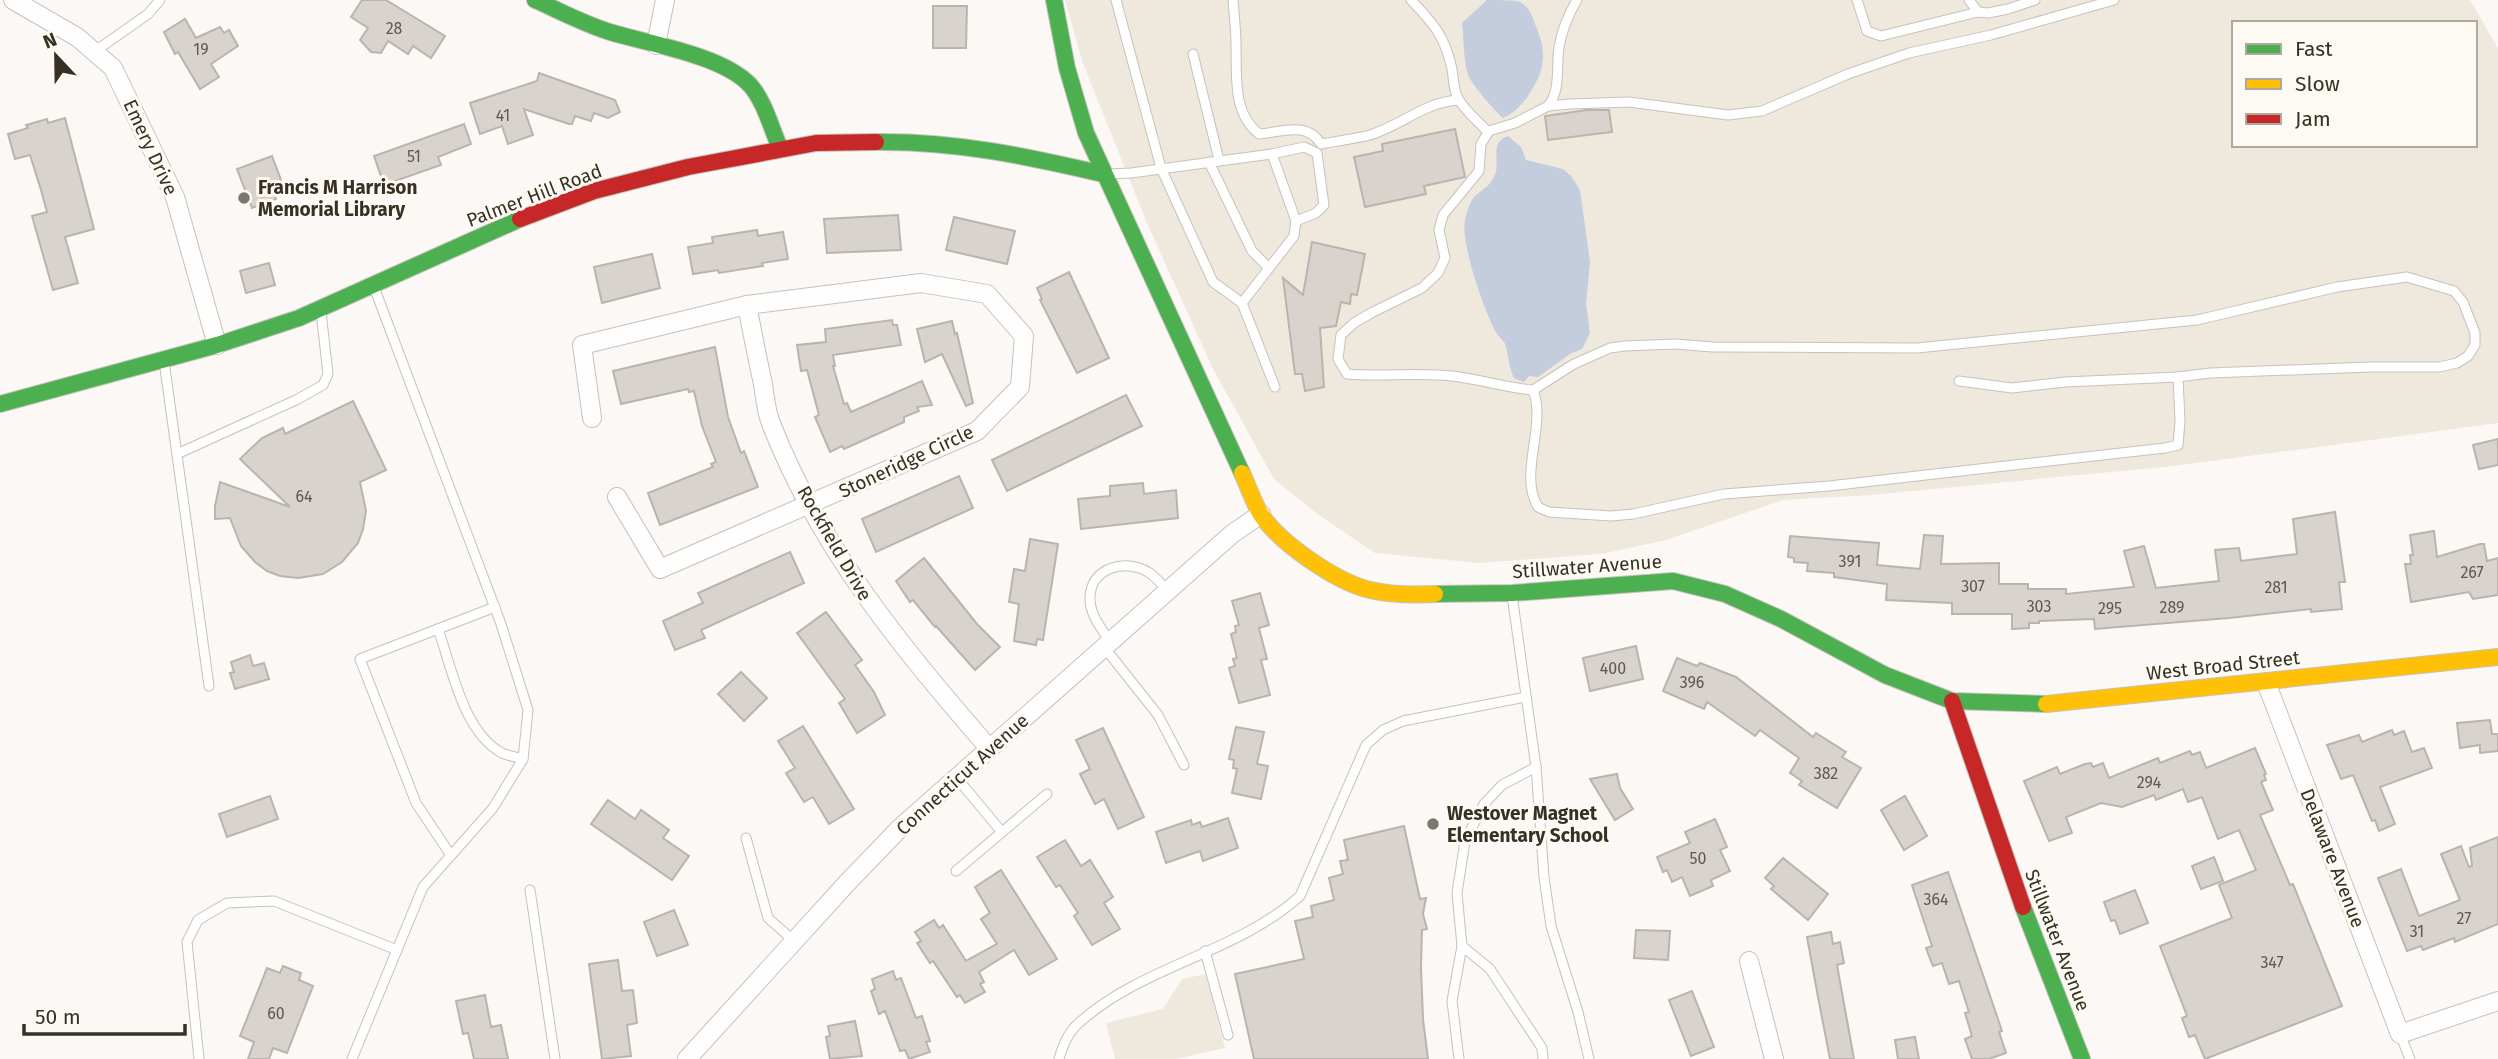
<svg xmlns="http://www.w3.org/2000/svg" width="2498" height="1059" viewBox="0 0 2498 1059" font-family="'Fira Sans',sans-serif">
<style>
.green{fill:#efe8dc;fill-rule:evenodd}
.water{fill:#c3cdde}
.building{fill:#d8d4cd;stroke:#b9b4ae;stroke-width:2}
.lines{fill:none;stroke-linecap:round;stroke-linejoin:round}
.lane-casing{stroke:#c6c2bb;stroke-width:11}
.street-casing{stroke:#c6c2bb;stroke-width:20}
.fast-casing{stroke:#c6c2bb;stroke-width:18}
.slow-casing{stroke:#c6c2bb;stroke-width:18}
.jam-casing{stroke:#c6c2bb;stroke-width:18}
.lane{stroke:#fefefe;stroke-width:9}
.street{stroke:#fefefe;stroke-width:18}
.fast{stroke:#4caf50;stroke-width:16}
.slow{stroke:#ffc107;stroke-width:16}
.jam{stroke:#c62828;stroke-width:16}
.poi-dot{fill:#7b766e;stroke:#fdf9f3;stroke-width:2.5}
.labels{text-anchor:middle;stroke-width:6;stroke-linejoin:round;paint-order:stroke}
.number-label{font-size:16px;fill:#5e594f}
.street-label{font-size:19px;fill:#363025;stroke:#fdf9f3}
.poi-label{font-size:19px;font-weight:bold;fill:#363025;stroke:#fdf9f3;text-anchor:start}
</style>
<rect width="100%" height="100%" fill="#fbf8f5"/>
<!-- green -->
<g class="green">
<path d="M1065,0h1405l28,48v375l-324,43 -303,29 -88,5 -117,40 -65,14 -122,9 -104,-10 -59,-40 -42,-34 -61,-110 -66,-146 -65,-162zM2234,23h241v122h-241z"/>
<polygon points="1206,974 1225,1048 1176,1059 1115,1059 1106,1023 1163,1009 1182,979"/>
</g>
<!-- water -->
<g class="water">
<path d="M1487,0c10,0 25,0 33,2 9,5 12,13 15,22 13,30 10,46 -7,72 -6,9 -15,18 -25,22 -8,-7 -33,-35 -35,-44 -5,-16 -4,-34 -6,-51z"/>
<path d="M1508,136l13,11 5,13 37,9 8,7 9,14 10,72 -4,42 4,29 -8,16 -12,5 -32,23 -9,-1 -5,6 -10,-4c-6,-12 -6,-30 -10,-36 -2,-3 -5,-5 -7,-8 -12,-20 -37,-92 -32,-113 1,-8 5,-20 10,-25 9,-8 17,-11 21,-24 3,-15 -6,-29 12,-36z"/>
</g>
<!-- building -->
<g class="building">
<polygon points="362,0 386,0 445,36 431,58 413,46 408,54 388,41 381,53 371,52 360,40 368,28 351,17"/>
<polygon points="933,6 967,6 966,48 933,48"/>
<polygon points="185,19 196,38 220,27 224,33 229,30 238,46 211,64 219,77 200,89 178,52 175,54 164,32"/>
<polygon points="539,73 615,100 620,112 608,118 594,113 591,121 575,116 572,124 569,124 524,109 533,135 508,144 502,126 480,134 470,103 537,81"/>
<polygon points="1587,110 1609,110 1612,132 1548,140 1545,116"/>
<polygon points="65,118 94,229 65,237 78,283 53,290 32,216 47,212 41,190 30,155 15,159 8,134 28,128 26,125 47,119 48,123"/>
<polygon points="464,124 471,144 438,157 441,165 384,185 374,156"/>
<polygon points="1455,129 1465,177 1424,186 1426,194 1365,207 1354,157 1383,151 1382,144"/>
<polygon points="272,156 281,180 271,184 276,199 252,208 237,169"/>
<polygon points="898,215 901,250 827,253 824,219"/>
<polygon points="954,217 1015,231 1007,264 946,250"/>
<polygon points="757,230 758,236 783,232 788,259 762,263 763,266 719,273 718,270 693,274 688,247 713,243 712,237"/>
<polygon points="1312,242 1365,254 1357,295 1351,294 1350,304 1341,302 1336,326 1320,328 1324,387 1305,391 1302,374 1295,374 1283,278 1303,295"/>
<polygon points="652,254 660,288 602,303 594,267"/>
<polygon points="269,263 275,285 246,293 240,271"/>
<polygon points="1069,272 1109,358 1077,373 1040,300 1042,299 1037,288"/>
<polygon points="892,320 893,325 897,325 901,345 833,355 835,366 833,366 844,404 847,403 851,412 922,381 932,405 917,407 919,411 904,417 904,422 844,449 842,446 830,452 815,417 819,415 807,370 801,371 797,345 826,342 825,329"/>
<polygon points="952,321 955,334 957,333 973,403 966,406 942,354 925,362 917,329"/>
<polygon points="715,347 728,417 741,453 744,451 758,487 660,525 648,493 713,467 711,464 716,462 702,426 694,391 689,392 688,389 621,404 613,371"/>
<polygon points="1126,395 1142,426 1007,491 992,460"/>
<polygon points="353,401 386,470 360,482 366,511 363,529 358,543 342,562 323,574 298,578 280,576 267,571 255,562 241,546 230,518 215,519 215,506 220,482 290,507 240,459 262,438 283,428 285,434"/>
<polygon points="2498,439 2498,465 2479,469 2473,445"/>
<polygon points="959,476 973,508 876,552 862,519"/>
<polygon points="1143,483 1144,494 1176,490 1178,518 1081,529 1078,499 1110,496 1110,486"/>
<polygon points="2335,512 2345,582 2339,582 2342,609 2311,612 2311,609 2229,618 2095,629 2094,619 2039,621 2039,623 2029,623 2029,628 2012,629 2012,614 1952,614 1952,603 1886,600 1887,584 1834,577 1834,573 1807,571 1808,563 1794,562 1794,558 1788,557 1790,536 1879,543 1877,565 1920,569 1924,535 1943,536 1941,564 1999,563 1999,584 2028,584 2028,589 2066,589 2066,594 2134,587 2124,551 2144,546 2156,588 2219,581 2215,550 2239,548 2241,561 2297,554 2293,519"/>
<polygon points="2434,531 2437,557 2480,544 2484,544 2487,561 2498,558 2498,595 2473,599 2469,592 2411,602 2405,564 2411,564 2410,555 2413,555 2410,535"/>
<polygon points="1030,539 1058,544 1043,640 1037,639 1036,645 1014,641 1019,604 1009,602 1014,569 1025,571"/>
<polygon points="790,552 804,583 701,630 705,638 675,650 663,621 703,603 698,593"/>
<polygon points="924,558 977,624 1000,647 975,670 936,626 935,627 913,600 910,602 896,581"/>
<polygon points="1260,593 1269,625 1259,628 1267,659 1261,660 1270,695 1239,703 1229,668 1235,666 1233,659 1237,658 1231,634 1236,632 1235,626 1239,625 1232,601"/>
<polygon points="826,612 862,660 855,665 874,692 885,715 857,733 839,703 845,699 797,633"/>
<polygon points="1636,646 1643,679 1590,691 1583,658"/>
<polygon points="250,655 253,666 264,663 269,679 235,689 230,673 234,672 231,662"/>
<polygon points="1677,658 1697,666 1700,663 1736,677 1813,737 1816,733 1846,752 1842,757 1861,768 1837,808 1799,785 1802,781 1790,773 1799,758 1760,730 1755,736 1707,702 1704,709 1663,691"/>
<polygon points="741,672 767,698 744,721 718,694"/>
<polygon points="2490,720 2492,734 2498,734 2498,751 2480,753 2480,745 2460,748 2457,723"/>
<polygon points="803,726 854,809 829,824 813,797 804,802 786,773 795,768 778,741"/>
<polygon points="1236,727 1264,732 1257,764 1268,766 1261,799 1232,793 1237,769 1233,768 1234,760 1229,759"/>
<polygon points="1103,728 1144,817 1118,829 1104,799 1095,804 1080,774 1090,769 1076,740"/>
<polygon points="2392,730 2394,735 2404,731 2412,752 2424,748 2432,768 2380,787 2395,824 2379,831 2375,820 2372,821 2353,775 2341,779 2327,745 2359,735 2362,742"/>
<polygon points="2255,748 2266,774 2264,775 2266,780 2261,782 2273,810 2260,815 2290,885 2293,884 2342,1006 2205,1059 2195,1035 2189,1037 2182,1018 2187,1016 2160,946 2232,918 2219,885 2256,870 2239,830 2218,839 2202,797 2188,802 2183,789 2156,800 2154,795 2122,807 2101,803 2066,817 2072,833 2049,841 2024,781 2057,767 2060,774 2085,764 2091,763 2093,767 2103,763 2109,778 2158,758 2160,763 2190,751 2192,755 2200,752 2206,768"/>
<polygon points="1617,774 1620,788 1633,809 1615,820 1590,779"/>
<polygon points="270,796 278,819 227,837 219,814"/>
<polygon points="1905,796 1927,836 1904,850 1881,810"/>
<polygon points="608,800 635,819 641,810 669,830 663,838 689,856 672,880 591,824"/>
<polygon points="1228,818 1238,848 1203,861 1200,851 1166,863 1156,832 1191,820 1192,825 1200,822 1202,827"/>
<polygon points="1715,819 1727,847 1720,850 1730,871 1711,880 1713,886 1690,896 1682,877 1672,882 1667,870 1663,872 1657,857 1690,843 1685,832"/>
<polygon points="1404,826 1420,899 1426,898 1423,914 1427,929 1422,930 1421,968 1423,1019 1428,1059 1254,1059 1235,974 1304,959 1295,921 1313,917 1311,906 1334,900 1329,878 1343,874 1340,861 1348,860 1344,840"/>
<polygon points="2498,837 2498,924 2455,942 2454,938 2423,950 2421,946 2407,951 2378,878 2401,869 2419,916 2460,900 2441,854 2461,846 2469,867 2472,866 2470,848"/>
<polygon points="1065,840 1081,866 1090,860 1113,897 1104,903 1120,929 1092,945 1074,916 1078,913 1060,885 1056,887 1037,857"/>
<polygon points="2214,857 2223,881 2201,889 2192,866"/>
<polygon points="1783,858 1828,894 1808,920 1771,889 1774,886 1765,878"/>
<polygon points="1001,870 1057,959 1029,975 1014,950 979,972 984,982 980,984 985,992 965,1003 960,995 957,997 933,961 930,963 917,943 921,941 915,932 934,920 939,928 943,925 966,961 997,944 981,919 990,913 975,887"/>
<polygon points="1948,872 2002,1031 1999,1032 2006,1053 1989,1059 1972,1059 1965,1039 1972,1036 1965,1013 1969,1012 1959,981 1949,984 1942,963 1933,966 1926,948 1932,946 1912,885"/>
<polygon points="2135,890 2148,923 2120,934 2115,920 2111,921 2104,902"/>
<polygon points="674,910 688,945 657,956 644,922"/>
<polygon points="1636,930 1670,931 1668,960 1634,958"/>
<polygon points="1831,932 1833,944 1840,942 1844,963 1837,965 1854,1059 1830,1059 1818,997 1807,937"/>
<polygon points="618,960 622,991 633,990 637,1023 627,1025 631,1056 602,1059 589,964"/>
<polygon points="283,966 301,973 299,980 313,986 287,1053 273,1048 269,1059 248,1059 254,1042 240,1036 267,968 280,973"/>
<polygon points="893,971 896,980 901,978 916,1018 922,1016 930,1041 926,1042 930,1052 909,1059 905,1050 900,1051 885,1011 879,1014 871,991 875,989 872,979"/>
<polygon points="1692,991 1714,1047 1691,1056 1669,1000"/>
<polygon points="485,995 491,1027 501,1025 508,1059 474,1059 468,1033 463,1034 456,1001"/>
<polygon points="855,1021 862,1056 830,1059 826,1037 830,1036 828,1026"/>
<polygon points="1915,1037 1919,1059 1898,1059 1895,1040"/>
</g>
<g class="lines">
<!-- lane casing -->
<g class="lane-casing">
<g id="lane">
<polyline points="1116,0 1161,168 1213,282 1242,303 1275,387"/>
<path d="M1233,0c1,15 3,30 3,45 1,30 -4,68 23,89 23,-2 48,-13 62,10 16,-3 33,-5 49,-9 32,-10 55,-33 88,-35"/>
<path d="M1411,0c22,23 34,36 41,69 2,11 1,22 7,31 7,12 20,22 29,32"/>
<polyline points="1857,0 1867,31 1881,36 1978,12"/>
<polyline points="1969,0 1978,12 1988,13 2008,9 2035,0"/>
<polyline points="94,52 148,14 160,0"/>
<polyline points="1193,54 1219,160"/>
<path d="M1548,106c13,-15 8,-40 11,-59 3,-17 9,-32 18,-47"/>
<polyline points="1272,154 1304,147 1317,153 1324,205 1316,213 1296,221"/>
<polyline points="1209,162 1252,251 1269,268"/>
<polyline points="1110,174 1131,173 1272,154 1296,221 1294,236 1242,303"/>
<polyline points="164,361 209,686"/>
<path d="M1959,381l53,7 53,-6 113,-5 2,44 -2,24 -13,3 -336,38 -105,8 -91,20 -22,2 -62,-4 -11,-5c-20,-33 9,-81 -5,-117 -27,-2 -53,-11 -81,-14 -35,-4 -70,1 -105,-2l-9,-15 3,-24 13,-12 19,-11 49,-24 16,-15 7,-15 -6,-28 4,-15 36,-44 2,-27 8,-13 26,-8 33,-17 22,-2 59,-2 99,13 34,-4 86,-37 61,-21 82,-18 123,-35"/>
<polyline points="1533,390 1574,364 1610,348 1625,346 1675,344 1713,347 1917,348 2197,320 2337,287 2407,277 2454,291 2463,302 2475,333 2475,345 2468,356 2457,363 2439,367 2370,367 2210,373 2178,377"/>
<polyline points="177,454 296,400 323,385 328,374 321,312"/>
<polyline points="1512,595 1536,767 1544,877 1551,926 1578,1012 1589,1059"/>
<path d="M438,629c14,39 25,103 64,124 6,3 15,4 21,6"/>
<path d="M1110,642c-8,-13 -21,-28 -20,-45 1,-29 35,-39 58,-25 7,4 14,13 20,19"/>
<polyline points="1104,647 1158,715 1184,765"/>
<polyline points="956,777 1001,831"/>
<polyline points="746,838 768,918 794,941"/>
<polyline points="450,854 416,803 360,659 495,607"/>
<polyline points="956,871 1047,794"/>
<polyline points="530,890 555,1059"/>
<polyline points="1462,946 1490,969 1542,1048 1543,1059"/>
<polyline points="1205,951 1228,1035"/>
<polyline points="2400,1034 2410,1059"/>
<polyline points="199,1059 187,942 198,920 227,903 274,901 397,950"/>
<polyline points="352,1059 423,887 493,808 523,759 528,710 501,624 374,287"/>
<path d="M1059,1059c4,-14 9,-27 21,-37 64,-57 157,-69 220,-126l66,-151 17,-15 20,-9 123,-24"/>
<polyline points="1459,1059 1452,1001 1462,946 1457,893 1465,841 1484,804 1502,785 1536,767"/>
</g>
</g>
<!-- street casing -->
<g class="street-casing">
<g id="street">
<polyline points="13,0 77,37 113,68 175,197 217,345"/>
<polyline points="656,45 665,0"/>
<path d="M747,305c5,26 10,52 16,79 2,13 3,29 9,42 48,122 131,224 217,322"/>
<polyline points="592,418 582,345 747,305 921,283 987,294 1024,336 1020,387 977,431 660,569 617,497"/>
<polyline points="2266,682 2400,1034 2498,1001"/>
<polyline points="1749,961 1774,1059"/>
<polyline points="687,1059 847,883 900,828 1232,534 1261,514"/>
</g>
</g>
<!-- fast casing -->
<g class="fast-casing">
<g id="fast">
<path d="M535,0c25,11 49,24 75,32 39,12 112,23 140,53 15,17 21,43 30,63"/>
<polyline points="1054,0 1067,68 1086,133 1242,473"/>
<path d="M876,142c79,-1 150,14 227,32"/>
<polyline points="0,404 217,345 299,318 520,219"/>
<polyline points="1435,594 1512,593 1673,581 1725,594 1781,619 1885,675 1952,701 2046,704"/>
<polyline points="2023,907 2082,1059"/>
</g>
</g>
<!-- slow casing -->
<g class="slow-casing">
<g id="slow">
<path d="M1242,473c6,13 11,28 18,40 18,29 76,69 110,77 21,5 43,5 65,4"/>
<polyline points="2046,704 2498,657"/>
</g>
</g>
<!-- jam casing -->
<g class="jam-casing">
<g id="jam">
<polyline points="520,219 594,191 688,167 816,143 876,142"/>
<polyline points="1952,701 2023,907"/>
</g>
</g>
<!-- lane -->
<use href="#lane" class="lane"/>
<!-- street -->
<use href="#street" class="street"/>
<!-- fast -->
<use href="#fast" class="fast"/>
<!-- slow -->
<use href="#slow" class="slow"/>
<!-- jam -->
<use href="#jam" class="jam"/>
</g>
<!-- markers -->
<g class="poi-dot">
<circle cx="244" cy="198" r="7"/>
<circle cx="1433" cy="824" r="7"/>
</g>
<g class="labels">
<!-- number labels -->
<g class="number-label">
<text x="394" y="34">28</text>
<text x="201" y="55">19</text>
<text x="503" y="121">41</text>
<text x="414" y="162">51</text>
<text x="304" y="502">64</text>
<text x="1850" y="567">391</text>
<text x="2472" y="578">267</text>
<text x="1973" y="592">307</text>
<text x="2276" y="593">281</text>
<text x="2039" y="612">303</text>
<text x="2172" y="613">289</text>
<text x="2110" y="614">295</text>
<text x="1613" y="674">400</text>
<text x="1692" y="688">396</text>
<text x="1826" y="779">382</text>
<text x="2149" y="788">294</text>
<text x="1698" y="864">50</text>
<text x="1936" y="905">364</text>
<text x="2464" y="924">27</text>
<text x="2417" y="937">31</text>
<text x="2272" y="968">347</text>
<text x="276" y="1019">60</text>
</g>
<!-- street labels -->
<g class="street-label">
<text transform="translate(151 147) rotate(65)" y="7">Emery Drive</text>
<text transform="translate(534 195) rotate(-21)" y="7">Palmer Hill Road</text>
<text transform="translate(906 461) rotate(-25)" y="7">Stoneridge Circle</text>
<text transform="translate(835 543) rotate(60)" y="7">Rockfield Drive</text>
<text transform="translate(1587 566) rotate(-4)" y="7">Stillwater Avenue</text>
<text transform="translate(2223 665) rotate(-6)" y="7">West Broad Street</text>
<text transform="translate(962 774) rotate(-42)" y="7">Connecticut Avenue</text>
<text transform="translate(2333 858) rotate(69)" y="7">Delaware Avenue</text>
<text transform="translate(2058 940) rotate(69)" y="7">Stillwater Avenue</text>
</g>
<!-- poi labels -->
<g class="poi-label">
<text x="258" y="194">Francis M Harrison<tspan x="258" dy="22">Memorial Library</tspan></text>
<text x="1447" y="820">Westover Magnet<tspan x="1447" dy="22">Elementary School</tspan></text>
</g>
</g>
<!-- legend -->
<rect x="2232" y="21" width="245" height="126" fill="#fdf9f3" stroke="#ada9a1" stroke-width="2"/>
<rect x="2246" y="44" width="35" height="10" fill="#4caf50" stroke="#ada9a1" stroke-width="2"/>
<text x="2295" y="56" font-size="21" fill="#363025">Fast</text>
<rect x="2246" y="79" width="35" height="10" fill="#ffc107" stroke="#ada9a1" stroke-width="2"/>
<text x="2295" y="91" font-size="21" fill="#363025">Slow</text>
<rect x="2246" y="114" width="35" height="10" fill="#c62828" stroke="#ada9a1" stroke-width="2"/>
<text x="2295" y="126" font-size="21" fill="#363025">Jam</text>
<!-- north arrow -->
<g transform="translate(56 56) rotate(338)" stroke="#fdf9f3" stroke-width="5" paint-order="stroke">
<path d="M0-5L12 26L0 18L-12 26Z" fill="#363025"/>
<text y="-10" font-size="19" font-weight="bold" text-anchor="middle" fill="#363025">N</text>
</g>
<!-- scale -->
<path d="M24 1024v10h161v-10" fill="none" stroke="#363025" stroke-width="3.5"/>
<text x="35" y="1024" font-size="21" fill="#363025" stroke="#fdf9f3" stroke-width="5" paint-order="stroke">50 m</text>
</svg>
